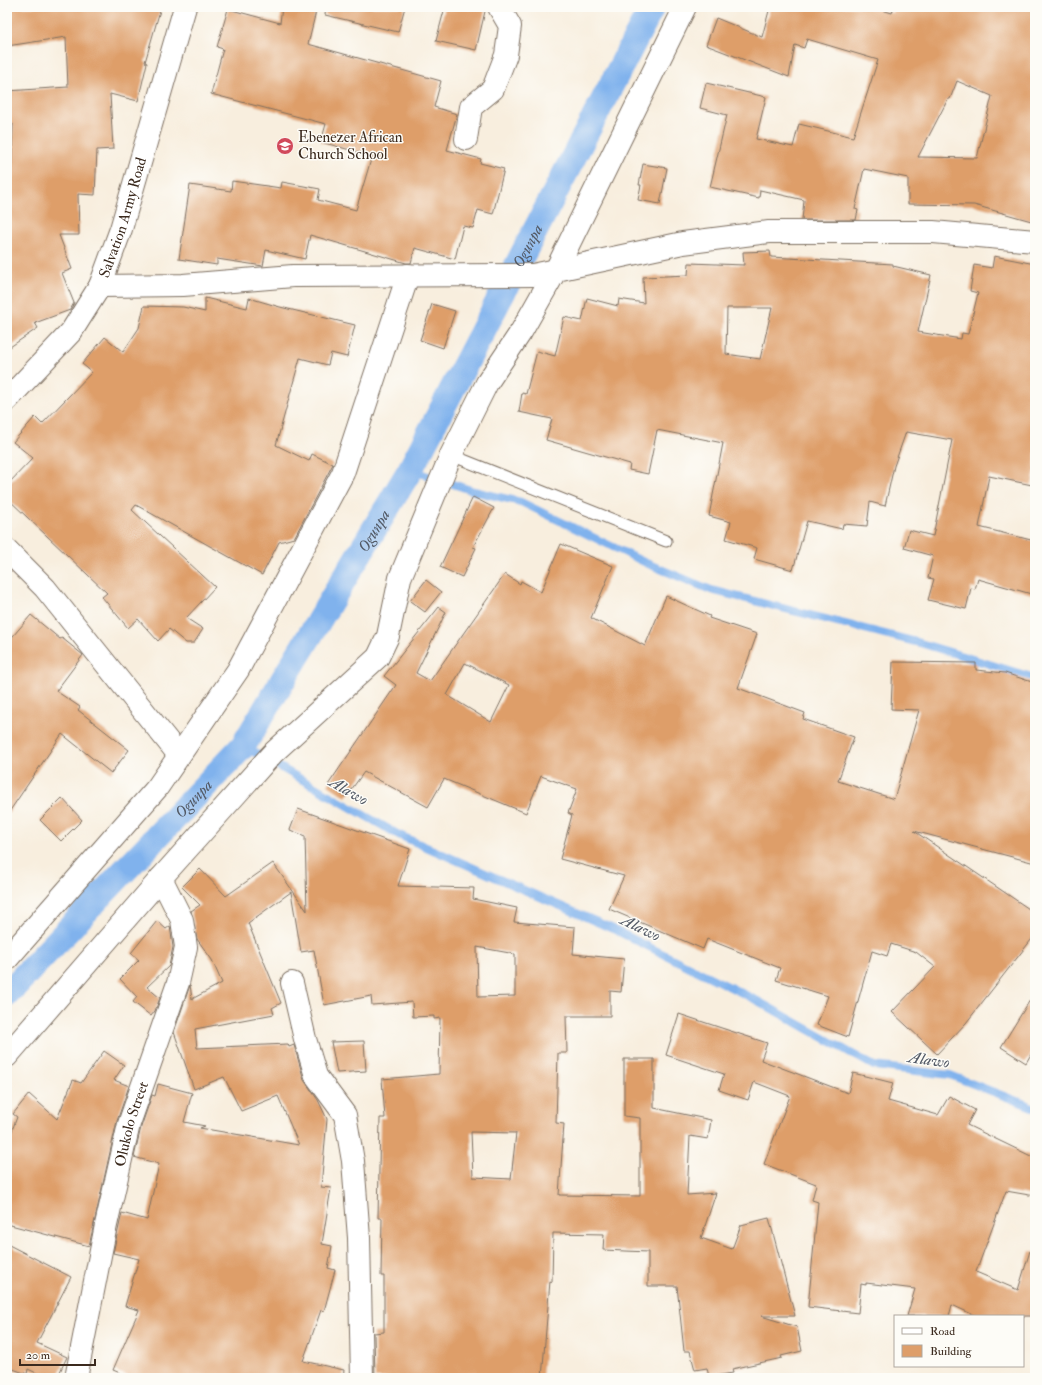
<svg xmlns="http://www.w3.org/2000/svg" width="1042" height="1385" viewBox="0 0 1042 1385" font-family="'IM FELL Double Pica',serif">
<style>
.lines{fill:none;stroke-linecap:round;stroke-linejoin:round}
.stream{stroke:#80b2ed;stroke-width:8}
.canal{stroke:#80b2ed;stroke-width:26}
.building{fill:#de9e69;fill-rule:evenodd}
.service-casing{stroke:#7d6f61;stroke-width:13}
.minor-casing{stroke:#7d6f61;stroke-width:24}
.secondary-casing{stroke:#7d6f61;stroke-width:24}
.service{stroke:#fff;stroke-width:11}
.minor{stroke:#fff;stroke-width:22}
.secondary{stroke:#fff;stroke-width:22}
.labels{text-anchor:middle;stroke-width:3;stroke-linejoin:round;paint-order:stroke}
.poi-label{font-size:15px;fill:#3b2a1e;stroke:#fdfcf7;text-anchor:start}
.street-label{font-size:15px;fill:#3b2a1e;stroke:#fdfcf7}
.water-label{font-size:16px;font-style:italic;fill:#535a66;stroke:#fdfcf7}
</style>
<rect width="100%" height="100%" fill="#fdfcf7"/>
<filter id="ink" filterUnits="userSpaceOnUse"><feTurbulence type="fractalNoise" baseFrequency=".025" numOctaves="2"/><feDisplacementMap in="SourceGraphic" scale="8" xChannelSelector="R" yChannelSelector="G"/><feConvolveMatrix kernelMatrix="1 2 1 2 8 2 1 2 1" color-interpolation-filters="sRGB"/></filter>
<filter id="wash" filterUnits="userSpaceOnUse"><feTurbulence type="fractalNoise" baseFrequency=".012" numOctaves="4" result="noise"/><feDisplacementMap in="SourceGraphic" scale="16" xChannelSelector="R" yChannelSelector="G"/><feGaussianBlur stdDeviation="0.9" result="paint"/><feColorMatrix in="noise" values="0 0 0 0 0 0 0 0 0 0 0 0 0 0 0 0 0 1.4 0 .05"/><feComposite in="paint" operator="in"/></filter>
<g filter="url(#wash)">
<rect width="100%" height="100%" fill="#f8eede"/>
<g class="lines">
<!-- stream -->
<g class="stream">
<polyline points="410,470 474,491 521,502 646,563 711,590 920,643 1035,678"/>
<polyline points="243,746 399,835 613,929 756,1000 874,1066 950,1075 1035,1108"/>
</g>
<!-- canal -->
<path class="canal" id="s1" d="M7,994l236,-248 167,-276 242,-463"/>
</g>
<g id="blocks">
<!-- building -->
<g class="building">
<polygon points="7,7 161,7 145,62 147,63 138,101 110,94 113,149 97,150 95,195 78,194 79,235 59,235 72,269 62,273 74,303 70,310 35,323 38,328 7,349 7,209 10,214 13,124 7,125 7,91 68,87 66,37 7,46"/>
<polygon points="282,7 317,7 308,44 441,81 434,107 457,114 447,150 481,159 480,163 504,169 493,214 478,210 473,228 463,226 455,259 415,248 411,263 406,263 310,235 305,259 266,250 263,266 217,259 217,265 179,259 190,185 231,191 232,181 281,188 282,182 320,189 318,200 356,210 372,156 321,142 326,124 211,94 223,49 217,47 228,9 280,23"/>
<polygon points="326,7 405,7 398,32 325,15"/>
<polygon points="445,7 486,7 476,50 436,41"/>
<path d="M770,7h102l20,6 2,-6h141v215l-61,-17 -66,-1v-26l-44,-9 -9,40 3,1 -2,10h-54l2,-20 -44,-10 -1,8 -49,-11 17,-72 -27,-7 6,-25 60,14 -10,42 37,8 6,-23 54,13 2,-6 23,-71 -71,-21 -3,9 -9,-3 -6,32 -83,-32 10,-27 46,19zM957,81l35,15 -15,62 -59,-1 30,-58h2z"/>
<polygon points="643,164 667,168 660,204 638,200 641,185 639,185"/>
<path d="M770,251l1,6 122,7v2l38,9 -13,57 43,7 1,-6 6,1 10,-41 -8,-2 4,-26 18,3 2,-12 41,8v207l-3,14 -43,-9 -10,51 56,14v54l-57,-16 -3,10 -4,-1 -5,21 -38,-9 6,-21 -6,-1 5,-22 -29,-8 5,-18 24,6 19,-96 -46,-8 -12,34 -9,40 -15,-4 -3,24 -24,-2 -1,5 -35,-8 -14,49 -39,-11 3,-11 -31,-9 5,-17 -22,-6 14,-73 -66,-13 -9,44 -19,-4 1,-6 -84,-24 6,-21 -33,-7 3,-19 4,1 11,-43 18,5 9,-39 18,4 5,-23 31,8 1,-7 25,4 -1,-26 45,-2 1,-12 55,2 -1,-13zM727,308h45l-12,51 -34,-5z"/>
<polygon points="205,298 247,308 249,298 280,307 355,325 347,357 331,353 328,365 300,358 276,445 309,461 312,454 333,464 294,538 279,542 262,575 136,505 132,510 215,587 186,618 203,629 194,643 186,643 169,629 158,641 138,619 128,628 102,597 107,593 7,498 7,485 33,458 13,442 35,417 42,424 92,372 82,364 105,337 123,352 139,328 144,306 183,307 205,312"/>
<polygon points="432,304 455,311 443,348 420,340"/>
<polygon points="473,497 494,508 473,547 476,548 462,577 440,567"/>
<path d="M561,544l52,22 -22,52 54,28 21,-50 44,20 -1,2 48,16 -19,54 67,25 -2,6 51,18 -16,44 56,18 25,-89 -28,-1 2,-47 83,1v7l29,3 30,10v180l-121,-32 121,82v22l-69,88 -29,31 -45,-42 43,-45 -19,-15 -25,-8 -4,12 -15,-5 -24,86 -31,-12 11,-29 -52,-16 4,-12 -73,-29 -4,10 -94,-40 15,-33 -64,-17 12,-44 -4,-2 9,-24 -36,-13 -15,37 -82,-34 -16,28 -64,-35 -18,25 -18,-12 68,-100 -12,-9 55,-69 7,5 -30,61 14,8 75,-107 15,10 1,-3 20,11zM465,663l44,22 -18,37 -44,-27z"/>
<polygon points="426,580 441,592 425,612 410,601"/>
<polygon points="31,615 60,639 62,638 83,655 56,691 80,707 78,710 129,750 111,773 62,734 7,815 7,643"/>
<polygon points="62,798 82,820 61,841 40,820"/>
<path d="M298,809l112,40 -12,37 76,2 -1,11 44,9 -3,14 61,5 -2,27 51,5 -3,33 -11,-1v25h-44l1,37h-9l-2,70 8,1 -5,71 81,1v-78l-16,-2v-57h30v49l57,12 -3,19 -18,-3 -3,59 29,-2 -15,45 31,11 9,-24 28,-7 26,98h-34l36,11 5,24 -21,5 1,2 -50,11 1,4 -24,4 -2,-9 -12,2 -5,-19h-6l-7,-65h-29v-34l-45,-2 1,-16 -51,-1 -1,49 -2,-1 -8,97h-167l-1,-45 10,-1v-56h-3l1,-58h-4l2,-100h5l-3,-39 57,-5 1,-56 -6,1v-3l-21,1 -1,-15 -40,3 -1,-9 -47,9 -10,-55 -13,2 -10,-60 -43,31 33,80 -9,5 2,6 -79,15 2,19 91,-4 1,3 5,-2 10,35 14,20 9,19 -6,68 10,1 -9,56 10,2 -4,22 7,2 -11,41 -3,-1 -18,51 41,9 -1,8h-211l-19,-8 26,-60 -14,-4 14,-47 -26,-6 9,-40 25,7 12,-56 -25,-7 7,-30 11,-32 3,1 3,-12 34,9 -8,29 21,4 -5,2 99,17 -21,-49 -37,15 -17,-34 -30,12 -20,-57 16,-47 2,14 30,-16 -10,-23 -15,-21 -6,-28 9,-6 -18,-18 18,-18 26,27 47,-33 34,48 -2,-75 -15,-6zM477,947l38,7v42l-37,1zM471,1132l45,1 -5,46 -38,-2z"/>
<polygon points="157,921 166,929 170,926 173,947 169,966 147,987 160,998 155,1011 151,1016 133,1002 137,997 120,979 139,960 131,953"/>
<polygon points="1035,992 1035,1047 1026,1063 1001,1047"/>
<polygon points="679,1014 767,1043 761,1060 848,1093 853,1073 893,1083 888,1101 938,1115 949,1096 975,1110 967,1125 1035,1158 1035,1196 1006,1191 976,1272 1018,1290 1030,1251 1035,1252 1035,1316 976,1316 952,1305 949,1316 907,1316 915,1289 866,1283 866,1285 861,1284 858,1313 808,1307 818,1202 812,1200 816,1184 764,1164 790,1096 754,1082 748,1100 719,1090 724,1074 666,1055"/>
<polygon points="364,1041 366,1071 337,1073 331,1042"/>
<polygon points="104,1051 124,1065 114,1080 129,1086 117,1121 89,1246 7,1224 7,1144 17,1117 13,1114 29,1094 57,1119 73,1080 81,1083"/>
<polygon points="7,1244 71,1277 37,1343 67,1357 57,1378 47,1378 28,1369 27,1374 7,1367"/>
</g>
</g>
</g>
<g filter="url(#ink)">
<use href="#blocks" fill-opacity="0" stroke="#7d6f61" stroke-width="1"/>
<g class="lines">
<!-- service casing -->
<g class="service-casing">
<polyline id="service" points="451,455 666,541"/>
</g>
<!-- minor casing -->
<g class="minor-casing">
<g id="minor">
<polyline points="466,139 471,107 493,89 506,55 510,26 499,7"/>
<polyline points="100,286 183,285 293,276 533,275 683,243 769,232 933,232 1035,241"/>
<polyline points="7,550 45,588 179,755"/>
<polyline points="7,959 157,788 238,670 343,473 408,275"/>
<polyline points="292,983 305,1039 316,1076 345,1115 353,1161 359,1238 362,1378"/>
<polyline points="7,1056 161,878 273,753 378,657 388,636 400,578 451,455 487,383 521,332 556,270 685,7"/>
<path id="s2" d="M76,1378l30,-153 23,-101 49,-141 8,-36 -4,-27 -21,-42"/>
</g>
</g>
<!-- secondary casing -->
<g class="secondary-casing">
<g id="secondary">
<path id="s3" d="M7,400l64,-68 29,-46 21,-57 64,-222"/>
</g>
</g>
<!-- service -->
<use href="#service" class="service"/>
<!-- minor -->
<use href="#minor" class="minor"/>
<!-- secondary -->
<use href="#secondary" class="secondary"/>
</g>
</g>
<!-- icons -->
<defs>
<g id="school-disc" transform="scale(0.9)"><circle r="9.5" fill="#d1495b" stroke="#fdfcf7"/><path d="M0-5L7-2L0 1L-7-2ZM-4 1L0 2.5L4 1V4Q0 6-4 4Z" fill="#fff"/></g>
</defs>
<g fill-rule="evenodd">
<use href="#school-disc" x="285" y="146"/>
</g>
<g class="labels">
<!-- poi labels -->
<g class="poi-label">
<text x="298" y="142">Ebenezer African<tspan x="298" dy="17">Church School</tspan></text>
</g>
<!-- street labels -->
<g class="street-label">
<text dy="5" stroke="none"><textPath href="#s3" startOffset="220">Salvation Army Road</textPath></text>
<text dy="5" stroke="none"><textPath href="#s2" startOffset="260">Olukolo Street</textPath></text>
</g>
<!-- water labels -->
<g class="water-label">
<text dy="6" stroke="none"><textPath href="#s1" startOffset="918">Ogunpa</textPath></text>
<text dy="6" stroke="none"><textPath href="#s1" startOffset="594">Ogunpa</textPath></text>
<text transform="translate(349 790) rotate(30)" y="6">Alawo</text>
<text dy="6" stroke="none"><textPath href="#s1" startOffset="270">Ogunpa</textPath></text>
<text transform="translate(641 927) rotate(26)" y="6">Alawo</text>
<text transform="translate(929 1059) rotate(8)" y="6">Alawo</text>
</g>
</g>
<!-- margin -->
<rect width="1042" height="1385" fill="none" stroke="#fdfcf7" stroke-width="24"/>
<!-- legend -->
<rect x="894" y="1315" width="130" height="52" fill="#fdfcf7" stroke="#afa8a0"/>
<rect x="902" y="1328" width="20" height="6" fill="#ffffff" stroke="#afa8a0"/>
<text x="930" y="1335" font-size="12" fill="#3b2a1e">Road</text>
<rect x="902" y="1345" width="20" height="12" fill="#de9e69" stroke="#afa8a0"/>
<text x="930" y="1355" font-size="12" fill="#3b2a1e">Building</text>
<!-- scale -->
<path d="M20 1359v6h75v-6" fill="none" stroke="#3b2a1e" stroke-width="2"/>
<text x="26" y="1359" font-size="12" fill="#3b2a1e" stroke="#fdfcf7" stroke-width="3" paint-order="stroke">20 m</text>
</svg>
